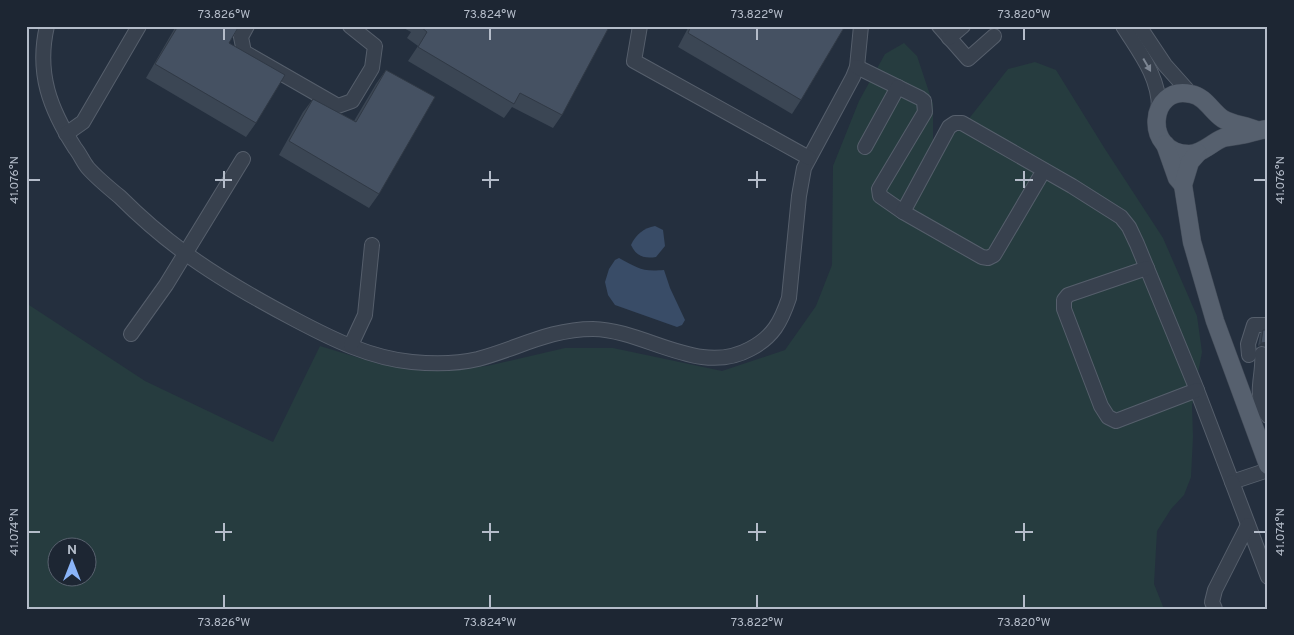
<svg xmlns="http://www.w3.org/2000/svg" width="1294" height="635" viewBox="0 0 1294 635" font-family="Overpass,sans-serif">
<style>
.green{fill:#263c3f;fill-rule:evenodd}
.water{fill:#394c67}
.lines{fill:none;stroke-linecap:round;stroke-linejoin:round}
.minor-casing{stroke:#565f6c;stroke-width:16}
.major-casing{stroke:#414a57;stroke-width:19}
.minor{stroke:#38414e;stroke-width:14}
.major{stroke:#56606e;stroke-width:18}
.wall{fill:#3b4654}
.shaded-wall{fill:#303945}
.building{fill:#455162;stroke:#303945}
.oneway{fill:#7c8592}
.ticks{fill:none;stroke:#b4bcc9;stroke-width:2}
.neatline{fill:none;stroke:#b4bcc9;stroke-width:2}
.ticks-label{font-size:12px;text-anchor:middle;fill:#b4bcc9}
</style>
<rect width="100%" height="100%" fill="#242f3e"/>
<!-- green -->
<path class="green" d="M904,43l13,13 16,48v40l27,-14 48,-61 27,-7 21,8 49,79 58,89 34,78 5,36 -10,54 1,31 -2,40 -7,18 -13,14 -14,22 -3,53 10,25h-1138v-306l119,78 128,61 47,-96 59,18 57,6 51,-4 78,-18h48l109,23 63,-21 31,-44 16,-41 1,-99 26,-65 26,-47zM58,548h30v30h-30z"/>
<!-- water -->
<g class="water">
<path d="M655,226l8,4 2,16 -9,11c-12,2 -20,-1 -25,-12 5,-11 13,-17 24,-19z"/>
<path d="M619,258c19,10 22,14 45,12l6,18 15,32 -3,5 -5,2 -62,-22 -7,-10 -3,-13 4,-13 6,-9z"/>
</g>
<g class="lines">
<!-- minor casing -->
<g class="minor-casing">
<g id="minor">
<path d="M47,26c-11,47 3,83 28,122 5,6 8,14 13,20 9,10 21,20 32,29 20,20 42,39 65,56 34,25 73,47 111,67 36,19 74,38 116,42 21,2 45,2 66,-3 41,-11 72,-30 115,-30 53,1 106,48 157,20 23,-12 31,-27 39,-51l10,-102 5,-28 49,-91 4,-10 4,-41"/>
<polyline points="247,26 241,37 244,52 338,106 352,101 372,68 375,46 350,26"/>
<polyline points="640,26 634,61 809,158"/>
<polyline points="939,26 968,59 994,36"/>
<path d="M1123,26c16,26 36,50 36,82"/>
<polyline points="1139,26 1165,65 1190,93"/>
<polyline points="949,38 963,26"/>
<polyline points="857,67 920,98 924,101 925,112 879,189 880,196 903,212"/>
<polyline points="66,134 83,122 139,26"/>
<polyline points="865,147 898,87"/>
<polyline points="1044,170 994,255 988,258 982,257 903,212 949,127 955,123 962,123 1072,186 1121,217 1129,227 1137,244 1195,385 1232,482 1268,470"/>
<polyline points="1147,268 1068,295 1064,300 1064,309 1101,406 1108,417 1116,421 1197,390"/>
<polyline points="131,334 166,285 243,159"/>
<polyline points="351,345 365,315 372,245"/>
<path d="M1262,354c2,17 -6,35 0,52 1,3 4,7 6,10"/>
<polyline points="1249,355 1248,344 1254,325 1268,325"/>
<polyline points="1232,482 1268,577"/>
<polyline points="1215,609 1212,602 1215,590 1248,525"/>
</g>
</g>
<!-- major casing -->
<g class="major-casing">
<g id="major">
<path d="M1256,130c-11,-5 -23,-5 -33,-11 -12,-8 -17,-22 -32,-25 -43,-10 -48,60 -2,60 13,0 22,-11 34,-16 7,-2 15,-2 23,-4 8,-2 13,-4 22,-5"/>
<polyline points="1165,144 1177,178 1183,185"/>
<polyline points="1198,153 1190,162 1183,185 1192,242 1215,321 1268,465"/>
</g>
</g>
<!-- minor -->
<use href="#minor" class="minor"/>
<!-- major -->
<use href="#major" class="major"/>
</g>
<!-- wall -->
<g class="wall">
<polygon points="176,26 239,26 229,43 256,123 246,137 146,78"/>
<polygon points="400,26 603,26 562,115 553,128 512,107 504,118 408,61 418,46 407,38 411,32"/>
<polygon points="689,26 845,26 801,100 792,114 678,47"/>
<polygon points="386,70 379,194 369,208 279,155 303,112 313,99 354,121 376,84"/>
<polygon points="1263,330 1268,346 1258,346 1260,334"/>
</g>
<!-- shaded-wall -->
<polygon class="shaded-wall" points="1268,342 1268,346 1258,346 1261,343"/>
<!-- building -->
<g class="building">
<polygon points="178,26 239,26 229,43 285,75 256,123 155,64"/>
<polygon points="420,26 603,26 608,29 562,115 520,93 514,104 418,47 427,32"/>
<polygon points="691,26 845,26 801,100 688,33"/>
<polygon points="386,70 435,97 379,194 289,141 313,99 356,122"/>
<polygon points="1263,330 1268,330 1268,342 1261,343"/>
</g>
<!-- one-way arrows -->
<defs><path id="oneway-solid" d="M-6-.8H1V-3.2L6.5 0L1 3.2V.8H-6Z" transform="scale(1.25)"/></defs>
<use class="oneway" href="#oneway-solid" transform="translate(1147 65) rotate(60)"/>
<!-- ticks -->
<path class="ticks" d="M224,28v12M490,28v12M757,28v12M1024,28v12M224,171v17M490,171v17M757,171v17M1024,171v17M28,180h12M215,180h17M482,180h17M748,180h18M1015,180h18M1254,180h12M224,523v18M490,523v18M757,523v18M1024,523v18M28,532h12M215,532h17M482,532h17M748,532h18M1015,532h18M1254,532h12M224,595v13M490,595v13M757,595v13M1024,595v13"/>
<!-- border -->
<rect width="1294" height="635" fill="none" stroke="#1d2633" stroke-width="55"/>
<!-- north arrow -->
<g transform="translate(72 562)"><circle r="24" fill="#1d2633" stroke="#59626f"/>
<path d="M0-4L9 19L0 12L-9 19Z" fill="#8ab4f8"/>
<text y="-8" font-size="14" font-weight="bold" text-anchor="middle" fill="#b4bcc9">N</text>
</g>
<rect x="28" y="28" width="1238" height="580" class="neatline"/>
<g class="ticks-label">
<text x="224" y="18">73.826°W</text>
<text x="490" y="18">73.824°W</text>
<text x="757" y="18">73.822°W</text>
<text x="1024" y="18">73.820°W</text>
<text transform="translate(14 180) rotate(-90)" y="4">41.076°N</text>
<text transform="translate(1280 180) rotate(-90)" y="4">41.076°N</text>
<text transform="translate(14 532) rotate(-90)" y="4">41.074°N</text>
<text transform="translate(1280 532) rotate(-90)" y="4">41.074°N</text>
<text x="224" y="626">73.826°W</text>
<text x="490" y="626">73.824°W</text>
<text x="757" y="626">73.822°W</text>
<text x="1024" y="626">73.820°W</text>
</g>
</svg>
